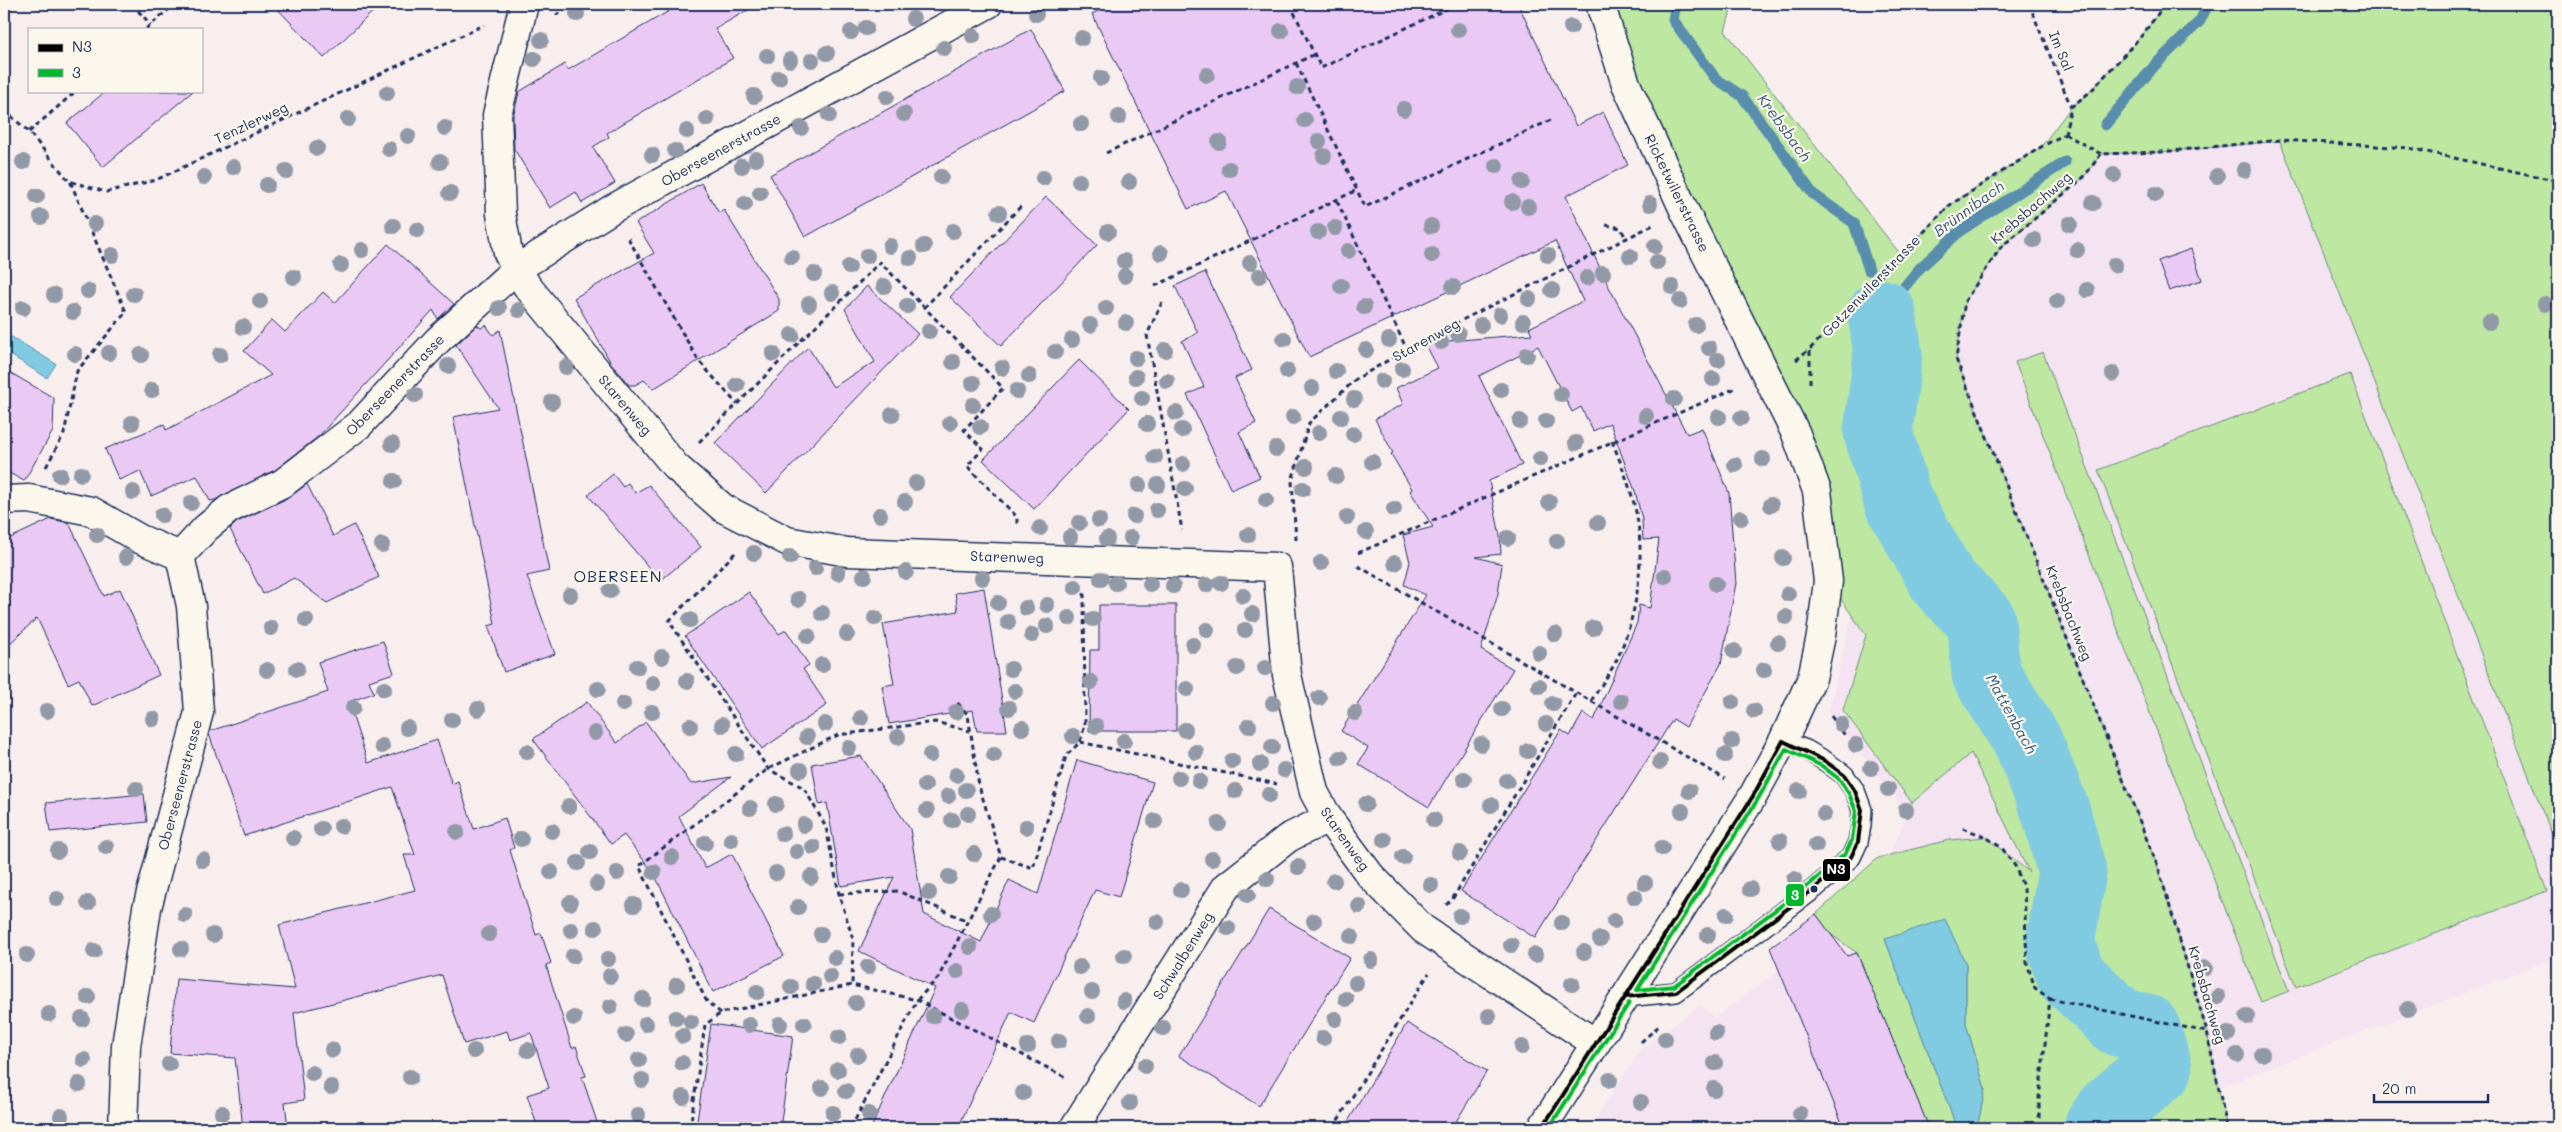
<svg xmlns="http://www.w3.org/2000/svg" width="2562" height="1132" viewBox="0 0 2562 1132" font-family="Mali,sans-serif">
<style>
.built{fill:#f4e3f0}
.green{fill:#bee7a2;stroke:#6c8b80}
.water{fill:#81cbe2;stroke:#588dad}
.lines{fill:none;stroke-linecap:round;stroke-linejoin:round}
.stream{stroke:#588dad;stroke-width:11}
.river{stroke:#81cbe2;stroke-width:69}
.building{fill:#ebc9f5;stroke:#1b2f5e}
.service-casing{stroke:#1b2f5e;stroke-width:22}
.minor-casing{stroke:#1b2f5e;stroke-width:31}
.tertiary-casing{stroke:#1b2f5e;stroke-width:31}
.path{stroke:#1b2f5e;stroke-width:3;stroke-dasharray:5 4;stroke-linecap:butt}
.service{stroke:#fbf7ec;stroke-width:19}
.minor{stroke:#fbf7ec;stroke-width:28}
.tertiary{stroke:#fbf7ec;stroke-width:28}
.bus-1-casing{stroke:#fbf7ec;stroke-width:8}
.bus-2-casing{stroke:#fbf7ec;stroke-width:8}
.bus-1{stroke:#000;stroke-width:4}
.bus-2{stroke:#01b82e;stroke-width:4}
.tree{fill:#9199a6}
.bus-dot{fill:#1b2f5e;stroke:#fbf7ec;stroke-width:2}
.labels{text-anchor:middle;stroke-width:4.5;stroke-linejoin:round;paint-order:stroke}
.street-label{font-size:14px;fill:#1b2f5e;stroke:#fbf7ec}
.water-label{font-size:15px;font-style:italic;fill:#34567f;stroke:#fbf7ec}
.quarter-label{font-size:16px;letter-spacing:1px;fill:#1b2f5e;stroke:#fbf7ec}
.line-badge{stroke:#fbf7ec;stroke-width:2}
.badge-label{font-size:14px;text-anchor:middle;font-weight:bold;fill:#fff}
</style>
<rect width="100%" height="100%" fill="#f8eeee"/>
<filter id="ink" filterUnits="userSpaceOnUse"><feTurbulence type="fractalNoise" baseFrequency=".02" numOctaves="2"/><feDisplacementMap in="SourceGraphic" scale="10" xChannelSelector="R" yChannelSelector="G"/><feConvolveMatrix kernelMatrix="1 2 1 2 8 2 1 2 1" color-interpolation-filters="sRGB"/></filter>
<g filter="url(#ink)">
<!-- built -->
<g class="built">
<polygon points="2280,140 2558,850 2558,957 2220,1087 2207,1032 2159,870 1956,359 1965,301 2001,247 2084,177 2101,154 2161,152"/>
<polygon points="1852,614 1971,753 2030,874 2058,1128 1590,1128 1642,1048 1701,1005 1715,1018 1829,933 1816,914 1886,862 1908,814 1829,712"/>
</g>
<!-- green -->
<g class="green">
<polygon points="1600,4 1733,4 1725,31 1901,255 1950,205 2041,147 2071,107 2090,92 2143,34 2165,4 2558,4 2558,850 2280,141 2161,152 2101,154 2084,177 2001,247 1965,301 1956,359 2159,870 2207,1032 2227,1128 1977,1128 1985,1089 1966,1024 1966,964 1885,939 1957,1128 1929,1128 1857,953 1829,933 1816,914 1878,858 1949,840 1986,837 2029,872 1971,753 1912,803 1843,710 1866,635 1828,581 1824,536"/>
<polygon points="2043,352 2289,991 2261,1002 2015,362"/>
<polygon points="2350,374 2547,891 2296,987 2098,470"/>
</g>
<!-- water -->
<g class="water">
<polygon points="10,336 56,364 47,378 4,351 4,346"/>
<polygon points="1945,919 1966,964 1966,1024 1985,1089 1977,1128 1957,1128 1885,939"/>
</g>
<g class="lines">
<!-- stream -->
<g class="stream">
<polyline points="1676,4 1673,20 1715,78 1742,96 1813,194 1854,223 1869,270"/>
<polyline points="2105,125 2156,64 2200,21 2208,4"/>
<polyline points="1876,299 1882,314"/>
<polyline points="1882,314 1919,269 1960,231 2065,162"/>
</g>
<!-- river -->
<polyline class="river" points="1882,314 1888,354 1878,432 1898,501 1944,583 1981,620 1986,674 2028,742 2056,812 2072,872 2060,943 2071,976 2119,1022 2146,1029 2158,1069 2110,1110 2098,1128"/>
</g>
<!-- building -->
<g class="building">
<polygon points="273,4 381,4 324,58"/>
<polygon points="681,4 758,4 715,29 733,58 607,133 609,137 593,147 615,183 582,203 576,192 550,208 514,149 513,117 519,92 565,64 568,70"/>
<polygon points="1112,4 1518,4 1576,126 1603,112 1628,165 1566,196 1609,287 1687,434 1702,428 1729,493 1736,583 1721,664 1686,727 1673,719 1535,938 1461,891 1561,730 1570,736 1583,713 1594,720 1637,623 1639,605 1650,608 1659,539 1643,540 1642,519 1635,491 1610,423 1593,431 1581,407 1572,412 1538,346 1479,376 1522,465 1489,481 1500,536 1501,554 1476,557 1502,564 1498,594 1481,650 1513,669 1429,807 1358,764 1368,748 1341,731 1426,595 1404,585 1410,562 1403,535 1433,527 1410,491 1412,489 1391,454 1393,453 1375,419 1403,404 1396,388 1438,368 1425,343 1532,334 1529,328 1583,301 1555,241 1309,357 1226,191 1188,209 1092,14"/>
<polygon points="1031,29 1065,91 805,237 770,175"/>
<polygon points="106,91 193,91 103,167 67,123"/>
<polygon points="701,183 719,213 724,210 779,299 779,311 653,389 644,380 635,385 629,385 611,363 574,298 654,253 636,223"/>
<polygon points="1046,197 1097,245 1001,346 950,297"/>
<polygon points="388,244 454,304 438,319 433,310 319,436 275,470 215,500 210,501 197,476 151,496 140,471 119,480 105,449 164,424 166,430 271,375 244,351 272,320 285,332 323,292 335,303"/>
<polygon points="2191,249 2202,280 2169,291 2158,261"/>
<polygon points="1205,272 1252,370 1235,378 1256,423 1239,432 1260,477 1231,490 1187,395 1204,387 1182,341 1198,333 1175,286"/>
<polygon points="867,286 918,334 766,493 715,443 808,347 833,387 875,362 845,309"/>
<polygon points="477,325 481,328 486,325 493,335 500,330 549,571 527,576 555,654 504,672 488,626 495,624 453,417 498,408 456,345"/>
<polygon points="1079,360 1129,409 1034,509 983,460"/>
<polygon points="4,369 54,398 53,431 24,481 4,470"/>
<polygon points="613,474 623,487 628,483 635,493 649,485 701,547 660,581 588,495"/>
<polygon points="307,484 333,536 354,525 379,577 327,603 294,578 263,594 230,529 237,522 290,497"/>
<polygon points="51,519 69,523 104,596 120,589 159,675 92,706 79,679 68,684 37,618 4,649 4,541"/>
<polygon points="984,588 1007,731 977,731 973,710 889,724 882,686 894,684 883,624 958,611 955,593"/>
<polygon points="749,592 779,634 786,630 809,665 803,669 827,705 762,749 685,636"/>
<polygon points="1099,605 1176,605 1176,731 1089,731 1090,650 1099,650"/>
<polygon points="383,641 394,673 369,681 374,693 348,702 368,763 437,740 452,784 458,781 474,829 505,818 514,848 510,850 536,935 541,933 551,963 546,965 572,1048 576,1046 586,1076 582,1077 599,1128 538,1128 527,1095 549,1088 531,1033 510,1040 507,1031 464,1044 442,975 294,1013 304,1100 285,1103 288,1128 243,1128 235,1058 170,1053 176,979 295,989 279,925 415,890 404,855 415,855 392,787 244,836 209,734 210,731 328,692 318,662"/>
<polygon points="587,702 617,743 646,722 691,784 731,777 679,816 705,868 732,854 784,956 713,992 653,872 624,835 611,844 533,739"/>
<polygon points="861,756 910,829 924,914 981,942 1009,880 1038,894 1077,760 1153,782 1119,897 1095,890 1034,1023 1011,1012 958,1128 871,1128 935,988 859,951 894,877 841,886 827,803 819,805 812,764"/>
<polygon points="144,794 147,822 50,832 46,803"/>
<polygon points="1269,909 1350,958 1259,1106 1179,1056"/>
<polygon points="1816,914 1847,956 1857,953 1929,1128 1844,1128 1770,948"/>
<polygon points="1407,1023 1487,1071 1452,1128 1344,1128"/>
<polygon points="711,1024 793,1036 780,1128 696,1128"/>
</g>
<g class="lines">
<!-- service casing -->
<g class="service-casing">
<polyline id="service" points="1625,997 1676,992 1814,889 1851,857 1858,842 1861,825 1862,810 1855,791 1844,775 1825,761 1806,750 1783,741"/>
</g>
<!-- minor casing -->
<g class="minor-casing">
<g id="minor">
<polyline points="524,4 497,115 501,214 508,253 527,286 675,466 723,508 787,541 847,552 1277,567 1287,675 1314,792 1328,818 1370,875 1423,929 1595,1043"/>
<polyline points="4,500 29,499 91,511 140,539 180,556"/>
<polyline points="180,556 206,528 229,509 283,483 359,425 438,340 515,270 612,209 988,4"/>
<polyline points="123,1128 126,1046 147,908 199,712 191,606 180,556"/>
<polyline points="1074,1128 1226,887 1288,838 1328,818"/>
</g>
</g>
<!-- tertiary casing -->
<g class="tertiary-casing">
<polyline id="tertiary" points="1542,1128 1753,796 1783,741 1812,678 1821,636 1828,581 1817,491 1796,434 1684,210 1626,84 1600,4"/>
</g>
<!-- path -->
<g class="path">
<polyline points="132,4 151,25"/>
<polyline points="1290,4 1321,68 1457,4"/>
<polyline points="2029,4 2071,107"/>
<polyline points="556,15 575,4"/>
<polyline points="146,29 175,4"/>
<polyline points="1296,63 1365,207 1553,119"/>
<polyline points="4,110 29,132 69,181 106,192 156,180 484,25"/>
<polyline points="29,132 76,91"/>
<polyline points="2065,134 2101,154 2161,152 2280,140 2409,148 2558,181"/>
<polyline points="2065,134 2071,107 2090,92 2143,34 2165,4"/>
<polyline points="1106,153 1315,54"/>
<polyline points="2101,154 2084,177 2001,247 1965,301 1956,359 2159,870 2207,1032 2227,1128"/>
<polyline points="1337,201 1407,350"/>
<polyline points="1606,225 1621,228 1626,239"/>
<polyline points="628,238 698,360 737,404"/>
<polyline points="1155,286 1357,190"/>
<polyline points="1162,302 1147,335 1182,530"/>
<polyline points="924,308 1023,204"/>
<polyline points="1796,360 1810,349 1950,205 2041,147 2065,134"/>
<polyline points="1810,383 1810,349"/>
<polyline points="699,442 880,262 1003,388 964,430 983,449 967,466 1017,517 1017,526"/>
<polyline points="46,467 64,434 77,371 126,312 70,181"/>
<polyline points="1296,540 1292,481 1309,423 1356,379 1430,336 1653,225"/>
<polyline points="735,553 669,621 768,769 804,788 826,827 839,894 853,939 852,985"/>
<polyline points="1358,553 1736,388"/>
<polyline points="1358,566 1725,779"/>
<path d="M1591,701c9,-14 19,-28 26,-42 20,-43 28,-96 20,-142 -5,-26 -15,-51 -25,-76"/>
<polyline points="1831,716 1846,737"/>
<polyline points="1080,742 1277,784"/>
<polyline points="1963,828 1986,837 2002,848 2015,866 2024,889 2027,963 2035,988 2050,999 2039,1098 2039,1128"/>
<polyline points="1001,857 1033,868 1066,756 1080,742 1085,725 1084,593"/>
<polyline points="839,894 898,891 968,921"/>
<polyline points="1446,905 1453,898 1576,693"/>
<polyline points="2050,999 2207,1032"/>
<polyline points="721,1013 707,1002 639,866 768,769 838,735 935,722 970,731"/>
<polyline points="1641,1042 1660,1025"/>
<polyline points="690,1128 705,1025 721,1013 852,985 917,1000 1067,1078"/>
<polyline points="851,1128 917,1000 938,978 1001,857 979,786 968,715 956,701"/>
<polyline points="1333,1128 1429,973"/>
</g>
<!-- service -->
<use href="#service" class="service"/>
<!-- minor -->
<use href="#minor" class="minor"/>
<!-- tertiary -->
<use href="#tertiary" class="tertiary"/>
<!-- bus-1 casing -->
<g class="bus-1-casing">
<g id="bus-1">
<polyline points="1625,997 1676,992 1814,889 1851,857 1858,842 1862,810 1855,791 1844,775 1825,761 1783,741"/>
<polyline points="1542,1128 1753,796 1783,741"/>
</g>
</g>
<!-- bus-2 casing -->
<g class="bus-2-casing">
<g id="bus-2">
<polygon points="1786,749 1822,766 1839,779 1849,794 1856,811 1852,840 1846,853 1810,884 1674,986 1637,990 1758,799"/>
<polyline points="1549,1128 1629,1003"/>
</g>
</g>
<!-- bus-1 -->
<use href="#bus-1" class="bus-1"/>
<!-- bus-2 -->
<use href="#bus-2" class="bus-2"/>
</g>
<!-- trees -->
<g class="tree">
<circle cx="577" cy="14" r="8"/>
<circle cx="1036" cy="14" r="8"/>
<circle cx="913" cy="19" r="8"/>
<circle cx="1571" cy="27" r="8"/>
<circle cx="866" cy="28" r="8"/>
<circle cx="1458" cy="30" r="8"/>
<circle cx="1281" cy="31" r="8"/>
<circle cx="851" cy="32" r="8"/>
<circle cx="973" cy="36" r="8"/>
<circle cx="1082" cy="38" r="8"/>
<circle cx="541" cy="40" r="8"/>
<circle cx="944" cy="48" r="8"/>
<circle cx="827" cy="53" r="8"/>
<circle cx="767" cy="56" r="8"/>
<circle cx="534" cy="59" r="8"/>
<circle cx="790" cy="60" r="8"/>
<circle cx="812" cy="60" r="8"/>
<circle cx="1207" cy="75" r="8"/>
<circle cx="779" cy="78" r="8"/>
<circle cx="1101" cy="78" r="8"/>
<circle cx="1297" cy="87" r="8"/>
<circle cx="387" cy="93" r="8"/>
<circle cx="754" cy="96" r="8"/>
<circle cx="887" cy="97" r="8"/>
<circle cx="1404" cy="109" r="8"/>
<circle cx="904" cy="114" r="8"/>
<circle cx="829" cy="115" r="8"/>
<circle cx="1119" cy="117" r="8"/>
<circle cx="348" cy="119" r="8"/>
<circle cx="707" cy="119" r="8"/>
<circle cx="1305" cy="120" r="8"/>
<circle cx="1081" cy="124" r="8"/>
<circle cx="445" cy="128" r="8"/>
<circle cx="801" cy="128" r="8"/>
<circle cx="687" cy="131" r="8"/>
<circle cx="408" cy="136" r="8"/>
<circle cx="1319" cy="141" r="8"/>
<circle cx="1219" cy="142" r="8"/>
<circle cx="317" cy="148" r="8"/>
<circle cx="389" cy="149" r="8"/>
<circle cx="675" cy="151" r="8"/>
<circle cx="652" cy="155" r="8"/>
<circle cx="1324" cy="156" r="8"/>
<circle cx="756" cy="159" r="8"/>
<circle cx="23" cy="162" r="8"/>
<circle cx="440" cy="162" r="8"/>
<circle cx="742" cy="166" r="8"/>
<circle cx="1496" cy="166" r="8"/>
<circle cx="233" cy="167" r="8"/>
<circle cx="1229" cy="169" r="8"/>
<circle cx="2244" cy="170" r="8"/>
<circle cx="286" cy="171" r="8"/>
<circle cx="2114" cy="175" r="8"/>
<circle cx="2217" cy="176" r="8"/>
<circle cx="204" cy="177" r="8"/>
<circle cx="941" cy="177" r="8"/>
<circle cx="1043" cy="178" r="8"/>
<circle cx="1079" cy="181" r="8"/>
<circle cx="1129" cy="182" r="8"/>
<circle cx="1522" cy="182" r="8"/>
<circle cx="267" cy="185" r="8"/>
<circle cx="450" cy="193" r="8"/>
<circle cx="760" cy="193" r="8"/>
<circle cx="2156" cy="194" r="8"/>
<circle cx="37" cy="196" r="8"/>
<circle cx="1512" cy="202" r="8"/>
<circle cx="2093" cy="203" r="8"/>
<circle cx="745" cy="204" r="8"/>
<circle cx="1650" cy="204" r="8"/>
<circle cx="1528" cy="207" r="8"/>
<circle cx="999" cy="213" r="8"/>
<circle cx="41" cy="217" r="8"/>
<circle cx="95" cy="224" r="8"/>
<circle cx="2070" cy="224" r="8"/>
<circle cx="393" cy="226" r="8"/>
<circle cx="1431" cy="226" r="8"/>
<circle cx="1335" cy="228" r="8"/>
<circle cx="417" cy="230" r="8"/>
<circle cx="953" cy="231" r="8"/>
<circle cx="1108" cy="232" r="8"/>
<circle cx="1318" cy="232" r="8"/>
<circle cx="2034" cy="240" r="8"/>
<circle cx="890" cy="246" r="8"/>
<circle cx="924" cy="246" r="8"/>
<circle cx="1655" cy="246" r="8"/>
<circle cx="362" cy="250" r="8"/>
<circle cx="2077" cy="250" r="8"/>
<circle cx="1348" cy="251" r="8"/>
<circle cx="1161" cy="253" r="8"/>
<circle cx="112" cy="255" r="8"/>
<circle cx="1432" cy="255" r="8"/>
<circle cx="1548" cy="255" r="8"/>
<circle cx="867" cy="256" r="8"/>
<circle cx="1630" cy="256" r="8"/>
<circle cx="792" cy="257" r="8"/>
<circle cx="910" cy="258" r="8"/>
<circle cx="1124" cy="261" r="8"/>
<circle cx="1657" cy="262" r="8"/>
<circle cx="1250" cy="263" r="8"/>
<circle cx="341" cy="265" r="8"/>
<circle cx="2115" cy="265" r="8"/>
<circle cx="849" cy="267" r="8"/>
<circle cx="1603" cy="273" r="8"/>
<circle cx="814" cy="274" r="8"/>
<circle cx="1125" cy="276" r="8"/>
<circle cx="1259" cy="276" r="8"/>
<circle cx="294" cy="277" r="8"/>
<circle cx="1587" cy="278" r="8"/>
<circle cx="884" cy="286" r="8"/>
<circle cx="1341" cy="286" r="8"/>
<circle cx="1453" cy="287" r="8"/>
<circle cx="1672" cy="287" r="8"/>
<circle cx="1552" cy="290" r="8"/>
<circle cx="2087" cy="290" r="8"/>
<circle cx="88" cy="291" r="8"/>
<circle cx="832" cy="293" r="8"/>
<circle cx="134" cy="294" r="8"/>
<circle cx="54" cy="295" r="8"/>
<circle cx="1529" cy="299" r="8"/>
<circle cx="260" cy="301" r="8"/>
<circle cx="1680" cy="301" r="8"/>
<circle cx="2057" cy="301" r="8"/>
<circle cx="809" cy="304" r="8"/>
<circle cx="2545" cy="304" r="8"/>
<circle cx="907" cy="306" r="8"/>
<circle cx="1364" cy="307" r="8"/>
<circle cx="23" cy="308" r="8"/>
<circle cx="499" cy="308" r="8"/>
<circle cx="1106" cy="308" r="8"/>
<circle cx="519" cy="310" r="8"/>
<circle cx="73" cy="312" r="8"/>
<circle cx="1500" cy="315" r="8"/>
<circle cx="1523" cy="322" r="8"/>
<circle cx="2489" cy="322" r="8"/>
<circle cx="1126" cy="323" r="8"/>
<circle cx="1090" cy="325" r="8"/>
<circle cx="1481" cy="325" r="8"/>
<circle cx="1696" cy="325" r="8"/>
<circle cx="243" cy="327" r="8"/>
<circle cx="929" cy="331" r="8"/>
<circle cx="1458" cy="334" r="8"/>
<circle cx="792" cy="335" r="8"/>
<circle cx="1284" cy="339" r="8"/>
<circle cx="1072" cy="340" r="8"/>
<circle cx="1389" cy="340" r="8"/>
<circle cx="1441" cy="342" r="8"/>
<circle cx="1709" cy="348" r="8"/>
<circle cx="1165" cy="350" r="8"/>
<circle cx="1366" cy="350" r="8"/>
<circle cx="1055" cy="352" r="8"/>
<circle cx="109" cy="353" r="8"/>
<circle cx="75" cy="354" r="8"/>
<circle cx="773" cy="354" r="8"/>
<circle cx="141" cy="355" r="8"/>
<circle cx="220" cy="355" r="8"/>
<circle cx="1527" cy="355" r="8"/>
<circle cx="1136" cy="358" r="8"/>
<circle cx="1718" cy="360" r="8"/>
<circle cx="953" cy="362" r="8"/>
<circle cx="448" cy="366" r="8"/>
<circle cx="566" cy="367" r="8"/>
<circle cx="1002" cy="368" r="8"/>
<circle cx="1402" cy="369" r="8"/>
<circle cx="1287" cy="371" r="8"/>
<circle cx="1336" cy="371" r="8"/>
<circle cx="2113" cy="374" r="8"/>
<circle cx="1029" cy="376" r="8"/>
<circle cx="1136" cy="377" r="8"/>
<circle cx="1713" cy="379" r="8"/>
<circle cx="1167" cy="381" r="8"/>
<circle cx="1382" cy="381" r="8"/>
<circle cx="973" cy="383" r="8"/>
<circle cx="737" cy="385" r="8"/>
<circle cx="1312" cy="388" r="8"/>
<circle cx="152" cy="390" r="8"/>
<circle cx="1501" cy="390" r="8"/>
<circle cx="1017" cy="391" r="8"/>
<circle cx="1561" cy="394" r="8"/>
<circle cx="415" cy="395" r="8"/>
<circle cx="1142" cy="398" r="8"/>
<circle cx="1354" cy="399" r="8"/>
<circle cx="1674" cy="399" r="8"/>
<circle cx="552" cy="402" r="8"/>
<circle cx="973" cy="405" r="8"/>
<circle cx="1176" cy="413" r="8"/>
<circle cx="892" cy="415" r="8"/>
<circle cx="1646" cy="416" r="8"/>
<circle cx="1293" cy="417" r="8"/>
<circle cx="1341" cy="417" r="8"/>
<circle cx="1719" cy="417" r="8"/>
<circle cx="1741" cy="418" r="8"/>
<circle cx="1520" cy="421" r="8"/>
<circle cx="1546" cy="421" r="8"/>
<circle cx="132" cy="423" r="8"/>
<circle cx="950" cy="423" r="8"/>
<circle cx="1147" cy="424" r="8"/>
<circle cx="980" cy="427" r="8"/>
<circle cx="1182" cy="430" r="8"/>
<circle cx="1319" cy="433" r="8"/>
<circle cx="1353" cy="434" r="8"/>
<circle cx="1576" cy="443" r="8"/>
<circle cx="392" cy="444" r="8"/>
<circle cx="1276" cy="449" r="8"/>
<circle cx="1155" cy="457" r="8"/>
<circle cx="1540" cy="459" r="8"/>
<circle cx="1763" cy="459" r="8"/>
<circle cx="1372" cy="462" r="8"/>
<circle cx="1183" cy="464" r="8"/>
<circle cx="1735" cy="465" r="8"/>
<circle cx="1306" cy="467" r="8"/>
<circle cx="81" cy="474" r="8"/>
<circle cx="60" cy="475" r="8"/>
<circle cx="1336" cy="476" r="8"/>
<circle cx="394" cy="481" r="8"/>
<circle cx="916" cy="483" r="8"/>
<circle cx="1139" cy="485" r="8"/>
<circle cx="1158" cy="485" r="8"/>
<circle cx="1185" cy="489" r="8"/>
<circle cx="1303" cy="489" r="8"/>
<circle cx="133" cy="492" r="8"/>
<circle cx="1266" cy="500" r="8"/>
<circle cx="905" cy="502" r="8"/>
<circle cx="1549" cy="502" r="8"/>
<circle cx="191" cy="503" r="8"/>
<circle cx="1771" cy="505" r="8"/>
<circle cx="1394" cy="509" r="8"/>
<circle cx="1157" cy="510" r="8"/>
<circle cx="162" cy="515" r="8"/>
<circle cx="880" cy="515" r="8"/>
<circle cx="1134" cy="516" r="8"/>
<circle cx="1347" cy="517" r="8"/>
<circle cx="1741" cy="518" r="8"/>
<circle cx="1099" cy="520" r="8"/>
<circle cx="1079" cy="523" r="8"/>
<circle cx="1598" cy="523" r="8"/>
<circle cx="1040" cy="528" r="8"/>
<circle cx="1366" cy="532" r="8"/>
<circle cx="97" cy="535" r="8"/>
<circle cx="1248" cy="535" r="8"/>
<circle cx="1070" cy="537" r="8"/>
<circle cx="1131" cy="538" r="8"/>
<circle cx="1508" cy="538" r="8"/>
<circle cx="1107" cy="539" r="8"/>
<circle cx="1557" cy="541" r="8"/>
<circle cx="382" cy="545" r="8"/>
<circle cx="754" cy="553" r="8"/>
<circle cx="126" cy="557" r="8"/>
<circle cx="790" cy="557" r="8"/>
<circle cx="1783" cy="558" r="8"/>
<circle cx="1321" cy="563" r="8"/>
<circle cx="1395" cy="563" r="8"/>
<circle cx="815" cy="568" r="8"/>
<circle cx="906" cy="572" r="8"/>
<circle cx="838" cy="573" r="8"/>
<circle cx="864" cy="576" r="8"/>
<circle cx="1665" cy="576" r="8"/>
<circle cx="982" cy="578" r="8"/>
<circle cx="1101" cy="579" r="8"/>
<circle cx="1116" cy="583" r="8"/>
<circle cx="1221" cy="583" r="8"/>
<circle cx="1150" cy="584" r="8"/>
<circle cx="1716" cy="584" r="8"/>
<circle cx="1206" cy="585" r="8"/>
<circle cx="1173" cy="586" r="8"/>
<circle cx="1075" cy="587" r="8"/>
<circle cx="610" cy="591" r="8"/>
<circle cx="1788" cy="594" r="8"/>
<circle cx="570" cy="595" r="8"/>
<circle cx="1243" cy="596" r="8"/>
<circle cx="798" cy="599" r="8"/>
<circle cx="998" cy="603" r="8"/>
<circle cx="1047" cy="605" r="8"/>
<circle cx="1026" cy="608" r="8"/>
<circle cx="822" cy="613" r="8"/>
<circle cx="1252" cy="614" r="8"/>
<circle cx="1786" cy="617" r="8"/>
<circle cx="875" cy="618" r="8"/>
<circle cx="1069" cy="618" r="8"/>
<circle cx="1093" cy="619" r="8"/>
<circle cx="306" cy="620" r="8"/>
<circle cx="690" cy="620" r="8"/>
<circle cx="1008" cy="622" r="8"/>
<circle cx="1047" cy="626" r="8"/>
<circle cx="271" cy="628" r="8"/>
<circle cx="1593" cy="628" r="8"/>
<circle cx="1207" cy="630" r="8"/>
<circle cx="1245" cy="630" r="8"/>
<circle cx="847" cy="634" r="8"/>
<circle cx="1555" cy="634" r="8"/>
<circle cx="1032" cy="635" r="8"/>
<circle cx="808" cy="636" r="8"/>
<circle cx="1778" cy="643" r="8"/>
<circle cx="1193" cy="645" r="8"/>
<circle cx="1734" cy="651" r="8"/>
<circle cx="1539" cy="653" r="8"/>
<circle cx="662" cy="657" r="8"/>
<circle cx="822" cy="665" r="8"/>
<circle cx="637" cy="667" r="8"/>
<circle cx="1237" cy="668" r="8"/>
<circle cx="1265" cy="668" r="8"/>
<circle cx="297" cy="669" r="8"/>
<circle cx="1011" cy="669" r="8"/>
<circle cx="267" cy="670" r="8"/>
<circle cx="1764" cy="670" r="8"/>
<circle cx="687" cy="681" r="8"/>
<circle cx="1091" cy="682" r="8"/>
<circle cx="653" cy="683" r="8"/>
<circle cx="1539" cy="686" r="8"/>
<circle cx="384" cy="689" r="8"/>
<circle cx="598" cy="689" r="8"/>
<circle cx="1187" cy="689" r="8"/>
<circle cx="1015" cy="691" r="8"/>
<circle cx="1319" cy="698" r="8"/>
<circle cx="1621" cy="701" r="8"/>
<circle cx="1732" cy="702" r="8"/>
<circle cx="1273" cy="703" r="8"/>
<circle cx="623" cy="704" r="8"/>
<circle cx="1553" cy="704" r="8"/>
<circle cx="353" cy="708" r="8"/>
<circle cx="1009" cy="708" r="8"/>
<circle cx="478" cy="709" r="8"/>
<circle cx="1502" cy="709" r="8"/>
<circle cx="47" cy="711" r="8"/>
<circle cx="1754" cy="711" r="8"/>
<circle cx="652" cy="712" r="8"/>
<circle cx="956" cy="712" r="8"/>
<circle cx="1355" cy="713" r="8"/>
<circle cx="861" cy="718" r="8"/>
<circle cx="153" cy="719" r="8"/>
<circle cx="452" cy="720" r="8"/>
<circle cx="825" cy="724" r="8"/>
<circle cx="1546" cy="724" r="8"/>
<circle cx="1841" cy="724" r="8"/>
<circle cx="722" cy="725" r="8"/>
<circle cx="690" cy="726" r="8"/>
<circle cx="1096" cy="726" r="8"/>
<circle cx="1249" cy="726" r="8"/>
<circle cx="407" cy="728" r="8"/>
<circle cx="1022" cy="728" r="8"/>
<circle cx="1185" cy="730" r="8"/>
<circle cx="595" cy="733" r="8"/>
<circle cx="1073" cy="736" r="8"/>
<circle cx="807" cy="737" r="8"/>
<circle cx="898" cy="737" r="8"/>
<circle cx="1124" cy="741" r="8"/>
<circle cx="1732" cy="741" r="8"/>
<circle cx="1481" cy="744" r="8"/>
<circle cx="1856" cy="745" r="8"/>
<circle cx="382" cy="746" r="8"/>
<circle cx="1272" cy="747" r="8"/>
<circle cx="849" cy="748" r="8"/>
<circle cx="1528" cy="751" r="8"/>
<circle cx="527" cy="752" r="8"/>
<circle cx="1196" cy="752" r="8"/>
<circle cx="736" cy="754" r="8"/>
<circle cx="930" cy="755" r="8"/>
<circle cx="994" cy="755" r="8"/>
<circle cx="1725" cy="755" r="8"/>
<circle cx="1340" cy="758" r="8"/>
<circle cx="1232" cy="761" r="8"/>
<circle cx="1660" cy="762" r="8"/>
<circle cx="1260" cy="764" r="8"/>
<circle cx="1871" cy="768" r="8"/>
<circle cx="800" cy="770" r="8"/>
<circle cx="1284" cy="770" r="8"/>
<circle cx="956" cy="775" r="8"/>
<circle cx="1179" cy="778" r="8"/>
<circle cx="1464" cy="779" r="8"/>
<circle cx="1199" cy="781" r="8"/>
<circle cx="1507" cy="781" r="8"/>
<circle cx="925" cy="785" r="8"/>
<circle cx="136" cy="789" r="8"/>
<circle cx="1888" cy="789" r="8"/>
<circle cx="966" cy="790" r="8"/>
<circle cx="1235" cy="791" r="8"/>
<circle cx="1689" cy="791" r="8"/>
<circle cx="1799" cy="791" r="8"/>
<circle cx="1269" cy="795" r="8"/>
<circle cx="948" cy="796" r="8"/>
<circle cx="776" cy="804" r="8"/>
<circle cx="1366" cy="804" r="8"/>
<circle cx="1491" cy="805" r="8"/>
<circle cx="569" cy="806" r="8"/>
<circle cx="750" cy="808" r="8"/>
<circle cx="1906" cy="810" r="8"/>
<circle cx="927" cy="811" r="8"/>
<circle cx="1682" cy="811" r="8"/>
<circle cx="968" cy="814" r="8"/>
<circle cx="1824" cy="814" r="8"/>
<circle cx="952" cy="820" r="8"/>
<circle cx="1434" cy="820" r="8"/>
<circle cx="1155" cy="821" r="8"/>
<circle cx="1219" cy="824" r="8"/>
<circle cx="804" cy="825" r="8"/>
<circle cx="341" cy="826" r="8"/>
<circle cx="1026" cy="827" r="8"/>
<circle cx="321" cy="829" r="8"/>
<circle cx="552" cy="831" r="8"/>
<circle cx="457" cy="832" r="8"/>
<circle cx="783" cy="834" r="8"/>
<circle cx="293" cy="838" r="8"/>
<circle cx="521" cy="839" r="8"/>
<circle cx="731" cy="840" r="8"/>
<circle cx="1384" cy="840" r="8"/>
<circle cx="1780" cy="841" r="8"/>
<circle cx="705" cy="843" r="8"/>
<circle cx="1816" cy="845" r="8"/>
<circle cx="106" cy="847" r="8"/>
<circle cx="813" cy="847" r="8"/>
<circle cx="1662" cy="848" r="8"/>
<circle cx="58" cy="851" r="8"/>
<circle cx="590" cy="852" r="8"/>
<circle cx="797" cy="852" r="8"/>
<circle cx="1460" cy="853" r="8"/>
<circle cx="974" cy="854" r="8"/>
<circle cx="672" cy="857" r="8"/>
<circle cx="1403" cy="857" r="8"/>
<circle cx="1212" cy="859" r="8"/>
<circle cx="203" cy="860" r="8"/>
<circle cx="578" cy="863" r="8"/>
<circle cx="1298" cy="867" r="8"/>
<circle cx="551" cy="872" r="8"/>
<circle cx="654" cy="872" r="8"/>
<circle cx="617" cy="873" r="8"/>
<circle cx="776" cy="873" r="8"/>
<circle cx="811" cy="877" r="8"/>
<circle cx="949" cy="877" r="8"/>
<circle cx="1267" cy="879" r="8"/>
<circle cx="1794" cy="879" r="8"/>
<circle cx="1334" cy="881" r="8"/>
<circle cx="1645" cy="883" r="8"/>
<circle cx="597" cy="884" r="8"/>
<circle cx="1431" cy="885" r="8"/>
<circle cx="1750" cy="889" r="8"/>
<circle cx="1181" cy="890" r="8"/>
<circle cx="929" cy="893" r="8"/>
<circle cx="1248" cy="895" r="8"/>
<circle cx="1635" cy="897" r="8"/>
<circle cx="57" cy="899" r="8"/>
<circle cx="88" cy="903" r="8"/>
<circle cx="570" cy="903" r="8"/>
<circle cx="634" cy="905" r="8"/>
<circle cx="1359" cy="906" r="8"/>
<circle cx="798" cy="907" r="8"/>
<circle cx="991" cy="914" r="8"/>
<circle cx="185" cy="915" r="8"/>
<circle cx="1726" cy="915" r="8"/>
<circle cx="1460" cy="916" r="8"/>
<circle cx="1314" cy="921" r="8"/>
<circle cx="1614" cy="921" r="8"/>
<circle cx="1157" cy="922" r="8"/>
<circle cx="1562" cy="923" r="8"/>
<circle cx="595" cy="928" r="8"/>
<circle cx="1228" cy="928" r="8"/>
<circle cx="571" cy="930" r="8"/>
<circle cx="489" cy="934" r="8"/>
<circle cx="821" cy="934" r="8"/>
<circle cx="213" cy="935" r="8"/>
<circle cx="1708" cy="935" r="8"/>
<circle cx="1351" cy="936" r="8"/>
<circle cx="1600" cy="939" r="8"/>
<circle cx="1511" cy="945" r="8"/>
<circle cx="970" cy="947" r="8"/>
<circle cx="181" cy="949" r="8"/>
<circle cx="94" cy="951" r="8"/>
<circle cx="1584" cy="952" r="8"/>
<circle cx="27" cy="955" r="8"/>
<circle cx="1535" cy="955" r="8"/>
<circle cx="573" cy="956" r="8"/>
<circle cx="1124" cy="956" r="8"/>
<circle cx="835" cy="958" r="8"/>
<circle cx="608" cy="959" r="8"/>
<circle cx="1371" cy="960" r="8"/>
<circle cx="868" cy="967" r="8"/>
<circle cx="1080" cy="967" r="8"/>
<circle cx="2205" cy="968" r="8"/>
<circle cx="957" cy="971" r="8"/>
<circle cx="610" cy="976" r="8"/>
<circle cx="830" cy="976" r="8"/>
<circle cx="1356" cy="983" r="8"/>
<circle cx="813" cy="984" r="8"/>
<circle cx="1572" cy="984" r="8"/>
<circle cx="677" cy="985" r="8"/>
<circle cx="791" cy="987" r="8"/>
<circle cx="757" cy="992" r="8"/>
<circle cx="1092" cy="992" r="8"/>
<circle cx="88" cy="997" r="8"/>
<circle cx="2218" cy="997" r="8"/>
<circle cx="643" cy="999" r="8"/>
<circle cx="1346" cy="999" r="8"/>
<circle cx="1124" cy="1001" r="8"/>
<circle cx="856" cy="1003" r="8"/>
<circle cx="610" cy="1007" r="8"/>
<circle cx="2408" cy="1009" r="8"/>
<circle cx="962" cy="1010" r="8"/>
<circle cx="49" cy="1014" r="8"/>
<circle cx="933" cy="1016" r="8"/>
<circle cx="1088" cy="1016" r="8"/>
<circle cx="1489" cy="1016" r="8"/>
<circle cx="2247" cy="1017" r="8"/>
<circle cx="574" cy="1018" r="8"/>
<circle cx="676" cy="1018" r="8"/>
<circle cx="82" cy="1019" r="8"/>
<circle cx="1335" cy="1019" r="8"/>
<circle cx="691" cy="1022" r="8"/>
<circle cx="646" cy="1024" r="8"/>
<circle cx="780" cy="1024" r="8"/>
<circle cx="804" cy="1024" r="8"/>
<circle cx="749" cy="1025" r="8"/>
<circle cx="1163" cy="1028" r="8"/>
<circle cx="1716" cy="1033" r="8"/>
<circle cx="2228" cy="1034" r="8"/>
<circle cx="626" cy="1035" r="8"/>
<circle cx="683" cy="1036" r="8"/>
<circle cx="839" cy="1037" r="8"/>
<circle cx="1323" cy="1038" r="8"/>
<circle cx="1665" cy="1039" r="8"/>
<circle cx="1059" cy="1041" r="8"/>
<circle cx="1028" cy="1046" r="8"/>
<circle cx="1522" cy="1047" r="8"/>
<circle cx="332" cy="1050" r="8"/>
<circle cx="528" cy="1050" r="8"/>
<circle cx="474" cy="1051" r="8"/>
<circle cx="2262" cy="1054" r="8"/>
<circle cx="858" cy="1055" r="8"/>
<circle cx="2237" cy="1055" r="8"/>
<circle cx="84" cy="1060" r="8"/>
<circle cx="639" cy="1060" r="8"/>
<circle cx="682" cy="1063" r="8"/>
<circle cx="1715" cy="1063" r="8"/>
<circle cx="169" cy="1064" r="8"/>
<circle cx="1145" cy="1066" r="8"/>
<circle cx="838" cy="1070" r="8"/>
<circle cx="312" cy="1073" r="8"/>
<circle cx="410" cy="1077" r="8"/>
<circle cx="642" cy="1080" r="8"/>
<circle cx="1610" cy="1080" r="8"/>
<circle cx="79" cy="1084" r="8"/>
<circle cx="331" cy="1087" r="8"/>
<circle cx="822" cy="1088" r="8"/>
<circle cx="1714" cy="1089" r="8"/>
<circle cx="846" cy="1091" r="8"/>
<circle cx="1023" cy="1093" r="8"/>
<circle cx="683" cy="1097" r="8"/>
<circle cx="1641" cy="1102" r="8"/>
<circle cx="1130" cy="1103" r="8"/>
<circle cx="222" cy="1113" r="8"/>
<circle cx="833" cy="1113" r="8"/>
<circle cx="869" cy="1114" r="8"/>
<circle cx="1800" cy="1114" r="8"/>
<circle cx="638" cy="1115" r="8"/>
<circle cx="61" cy="1116" r="8"/>
</g>
</g>
<!-- markers -->
<circle class="bus-dot" cx="1814" cy="889" r="4.5"/>
<g class="labels">
<!-- street labels -->
<g class="street-label">
<text transform="translate(2061 51) rotate(68)" y="5">Im Sal</text>
<text transform="translate(251 123) rotate(-25)" y="5">Tenzlerweg</text>
<text transform="translate(721 150) rotate(-29)" y="5">Oberseenerstrasse</text>
<text transform="translate(1677 193) rotate(64)" y="5">Ricketwilerstrasse</text>
<text transform="translate(2031 208) rotate(-41)" y="5">Krebsbachweg</text>
<text transform="translate(1871 286) rotate(-46)" y="5">Gotzenwilerstrasse</text>
<text transform="translate(1426 340) rotate(-29)" y="5">Starenweg</text>
<text transform="translate(395 385) rotate(-46)" y="5">Oberseenerstrasse</text>
<text transform="translate(625 405) rotate(50)" y="5">Starenweg</text>
<text transform="translate(1007 557) rotate(2)" y="5">Starenweg</text>
<text transform="translate(2069 613) rotate(68)" y="5">Krebsbachweg</text>
<text transform="translate(180 785) rotate(-75)" y="5">Oberseenerstrasse</text>
<text transform="translate(1345 839) rotate(55)" y="5">Starenweg</text>
<text transform="translate(1183 956) rotate(-58)" y="5">Schwalbenweg</text>
<text transform="translate(2207 995) rotate(74)" y="5">Krebsbachweg</text>
</g>
<!-- water labels -->
<g class="water-label">
<text transform="translate(1784 128) rotate(54)" y="5">Krebsbach</text>
<text transform="translate(1969 209) rotate(-36)" y="5">Brünnibach</text>
<text transform="translate(2011 714) rotate(61)" y="5">Mattenbach</text>
</g>
<!-- quarter labels -->
<g class="quarter-label">
<text x="618" y="582">OBERSEEN</text>
</g>
</g>
<g class="line-badge">
<rect x="1822" y="858" width="29" height="24" rx="5" fill="#000"/>
<rect x="1785" y="883" width="20" height="24" rx="5" fill="#01b82e"/>
</g>
<g class="badge-label">
<text x="1836" y="874">N3</text>
<text x="1795" y="900">3</text>
</g>
<!-- margin -->
<rect width="2562" height="1132" fill="none" stroke="#fbf7ec" stroke-width="20"/>
<rect x="10" y="10" width="2542" height="1112" fill="none" stroke="#1b2f5e" stroke-width="2" filter="url(#ink)"/>
<!-- legend -->
<rect x="28" y="28" width="175" height="65" fill="#fbf7ec" stroke="#a1a7b3"/>
<rect x="38" y="44" width="25" height="8" fill="#000000" stroke="#a1a7b3"/>
<text x="72" y="52" font-size="15" fill="#1b2f5e">N3</text>
<rect x="38" y="69" width="25" height="8" fill="#01b82e" stroke="#a1a7b3"/>
<text x="72" y="78" font-size="15" fill="#1b2f5e">3</text>
<!-- scale -->
<path d="M2374 1094v8h114v-8" fill="none" stroke="#1b2f5e" stroke-width="2.5"/>
<text x="2382" y="1094" font-size="15" fill="#1b2f5e" stroke="#fbf7ec" stroke-width="4" paint-order="stroke">20 m</text>
</svg>
